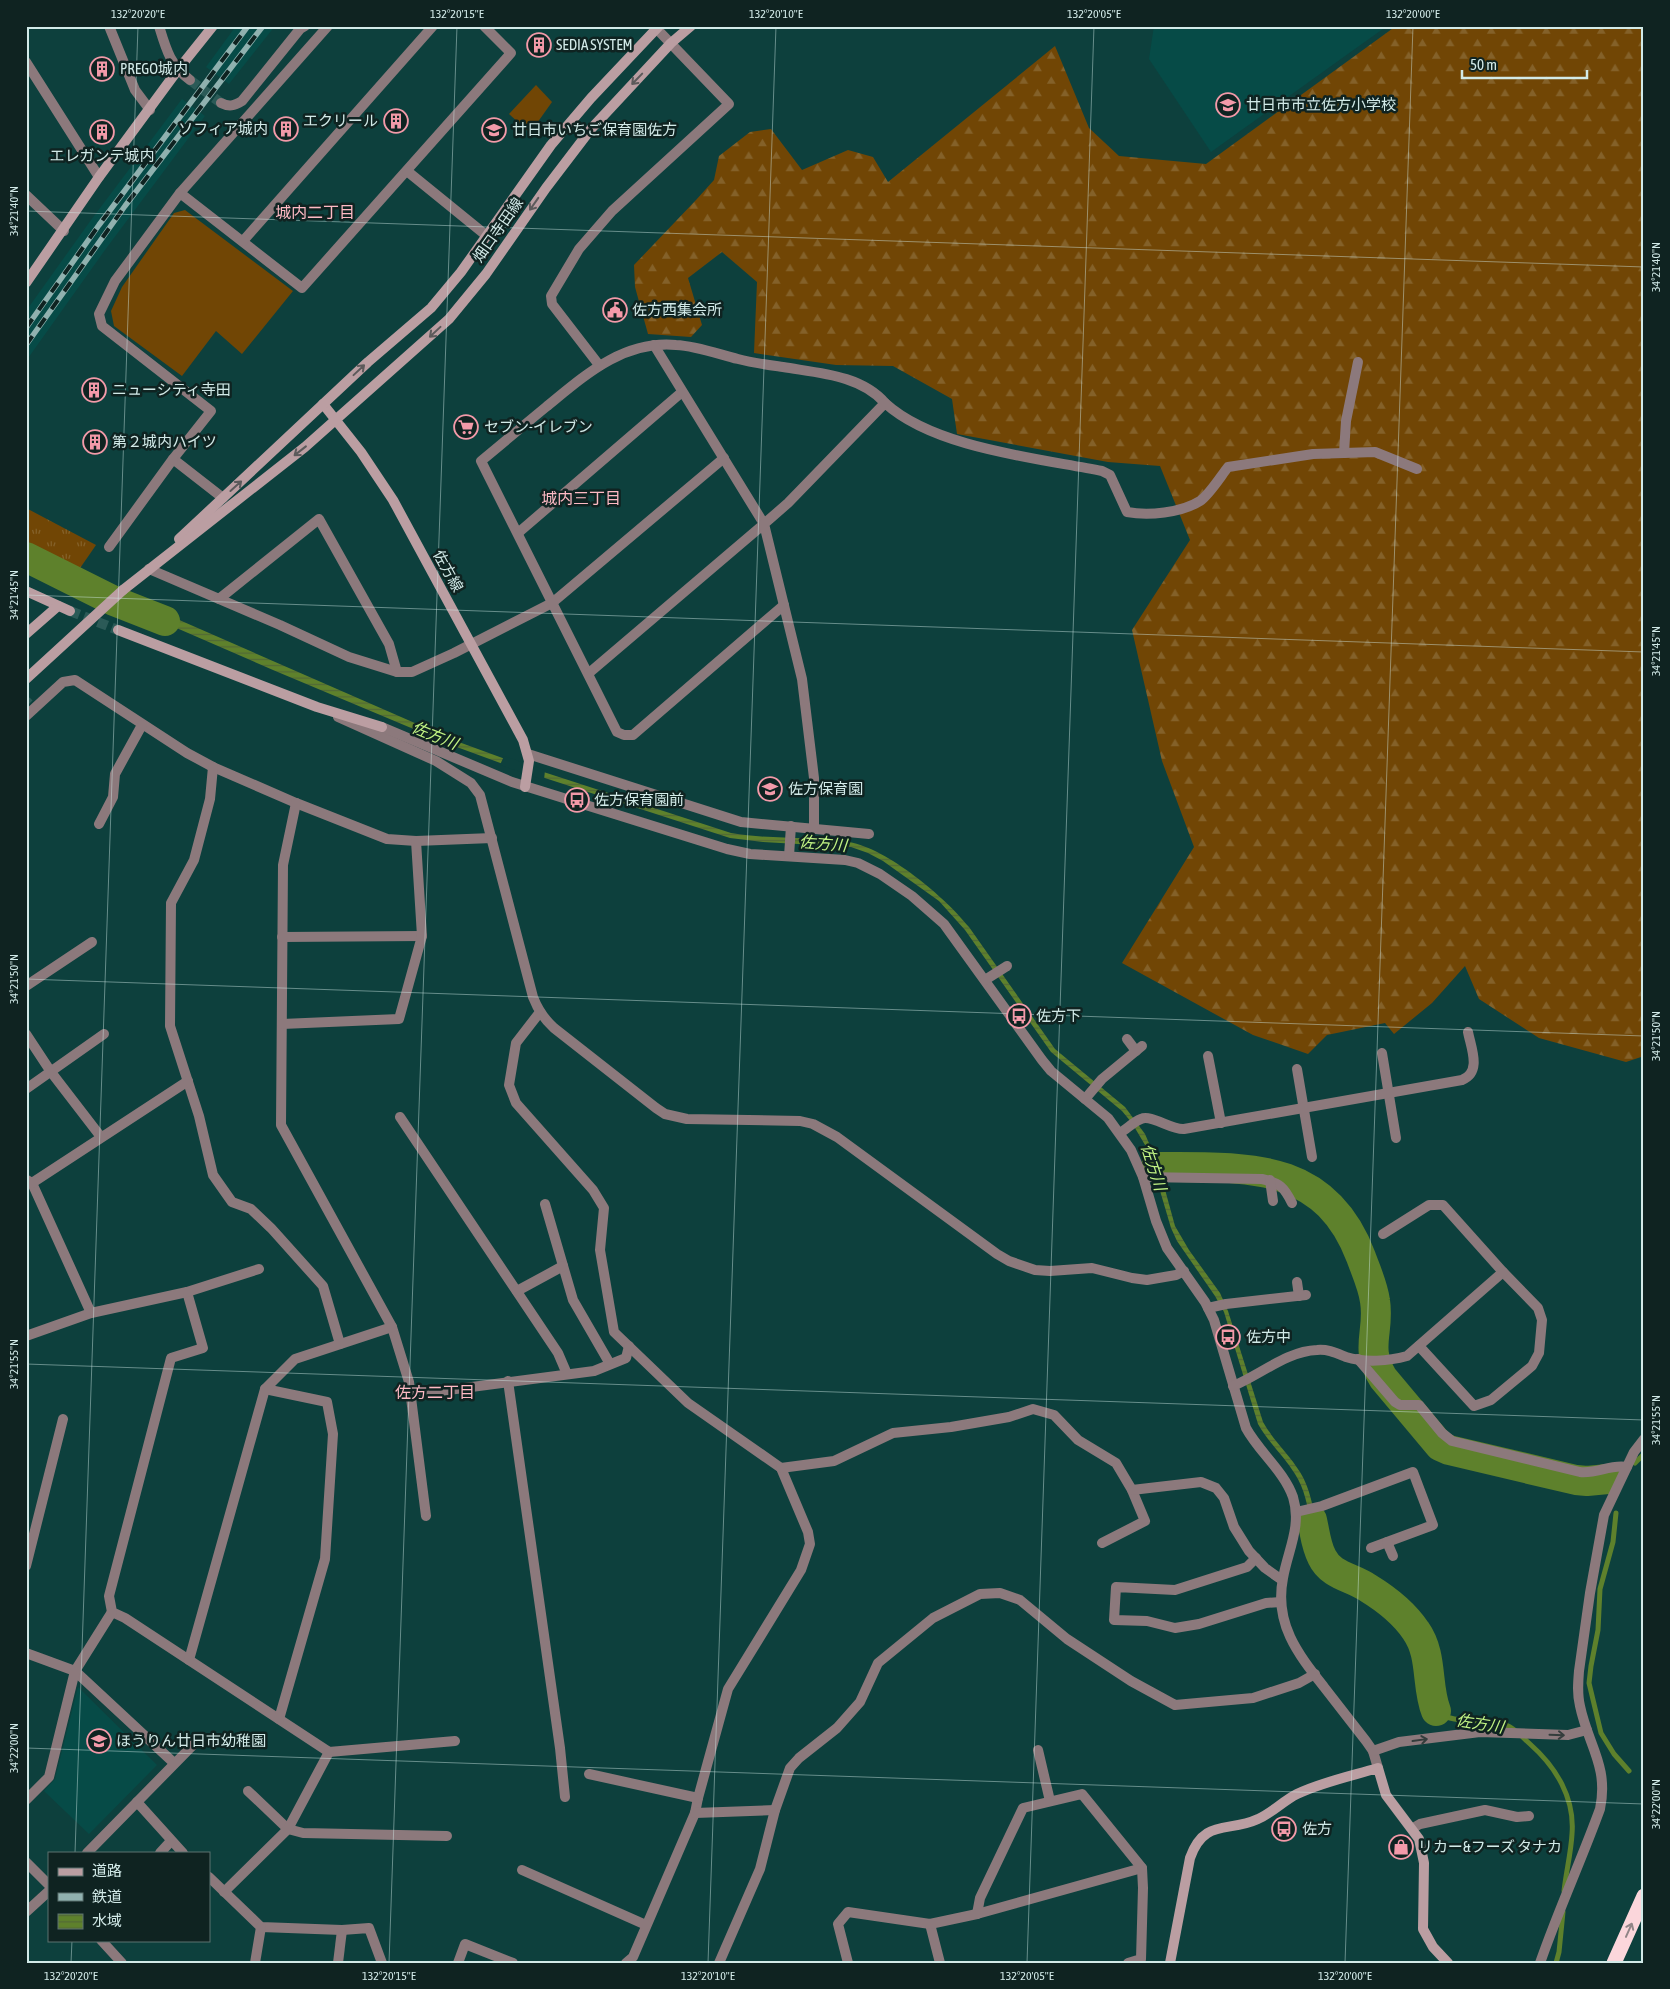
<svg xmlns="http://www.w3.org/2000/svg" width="1670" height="1989" viewBox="0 0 1670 1989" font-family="'Asap Condensed','Noto Sans JP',sans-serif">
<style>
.built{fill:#064b47}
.grass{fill:#714605}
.forest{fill:url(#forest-firs)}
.park{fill:url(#park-tufts)}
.water{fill:url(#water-rules)}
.pier{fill:#0d403d}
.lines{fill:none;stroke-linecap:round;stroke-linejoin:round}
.stream{stroke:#5e812c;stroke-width:5}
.river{stroke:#5e812c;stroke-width:30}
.street-tunnel{stroke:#2b5a57;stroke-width:10;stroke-dasharray:10 5;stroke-linecap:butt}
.secondary-tunnel{stroke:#2b5a57;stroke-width:10;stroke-dasharray:10 5;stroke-linecap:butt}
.street{stroke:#8c797c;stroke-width:10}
.secondary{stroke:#bb9ea2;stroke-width:10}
.highway{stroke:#fbd6db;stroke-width:15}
.rail-casing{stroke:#90b1af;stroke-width:5.5}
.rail{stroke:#0f2321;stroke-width:4;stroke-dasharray:11;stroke-linecap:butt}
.secondary-bridge{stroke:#bb9ea2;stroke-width:10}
.oneway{stroke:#5c5a5b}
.oneway2{stroke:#343d3c}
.oneway3{stroke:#918587}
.ticks{fill:none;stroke:#d2eae8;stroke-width:1;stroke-opacity:0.45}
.labels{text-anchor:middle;stroke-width:5;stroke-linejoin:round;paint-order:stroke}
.poi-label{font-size:15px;fill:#d2eae8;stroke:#0f2321;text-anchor:start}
.street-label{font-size:15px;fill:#d2eae8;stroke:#0f2321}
.neighbourhood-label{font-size:16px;fill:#febac4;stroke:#0f2321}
.water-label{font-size:16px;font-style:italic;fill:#c2f484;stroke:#0f2321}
.neatline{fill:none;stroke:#d2eae8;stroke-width:2}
.ticks-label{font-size:12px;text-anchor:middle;fill:#d2eae8}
</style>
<defs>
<pattern id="forest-firs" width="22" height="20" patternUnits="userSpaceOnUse" patternTransform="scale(1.25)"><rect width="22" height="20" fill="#714605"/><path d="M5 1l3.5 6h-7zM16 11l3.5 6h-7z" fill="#846129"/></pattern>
<pattern id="park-tufts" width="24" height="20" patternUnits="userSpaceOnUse" patternTransform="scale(1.25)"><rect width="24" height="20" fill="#714605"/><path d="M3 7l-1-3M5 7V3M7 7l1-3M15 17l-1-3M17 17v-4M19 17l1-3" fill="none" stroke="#846129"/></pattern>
<pattern id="water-rules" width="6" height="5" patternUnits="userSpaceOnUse" patternTransform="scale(1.25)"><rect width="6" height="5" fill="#5e812c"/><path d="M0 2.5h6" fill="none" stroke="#526936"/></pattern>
</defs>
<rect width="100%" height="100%" fill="#0d403d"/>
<!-- built -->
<g class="built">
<polygon points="236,26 275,26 229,84 206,67"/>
<polygon points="1154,26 1387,26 1211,152 1149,59"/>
<polygon points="182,99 205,116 105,250 26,361 26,311 91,220"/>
<polygon points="78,1687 157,1765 89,1834 44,1791 55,1779"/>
</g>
<!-- grass -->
<g class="grass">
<polygon points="536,85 552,102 530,133 509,114"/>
<polygon points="185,210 293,291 242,354 216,331 182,376 114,326 111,311 122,287 174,213"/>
</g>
<!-- forest -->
<polygon class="forest" points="1396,26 1644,26 1644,1056 1626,1062 1539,1038 1479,999 1465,966 1432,1003 1394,1034 1385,1023 1327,1035 1308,1054 1253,1035 1122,963 1194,847 1162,761 1132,630 1190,540 1160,466 1108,462 957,434 952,399 893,366 836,365 754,353 757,282 722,252 688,278 702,325 691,337 648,334 635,287 634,265 696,200 714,180 719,156 750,132 771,129 802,170 848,150 873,157 888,182 1055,46 1089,128 1119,156 1206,164"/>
<!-- park -->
<polygon class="park" points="26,508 96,545 76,574 26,550"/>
<!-- water -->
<path class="water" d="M26,551l71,33 359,157 60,22 215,70c40,7 79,3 118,9 39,7 96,55 120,85l86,122 70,58 20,27 13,30 17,62 14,24 31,43 8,18 35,111c10,18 26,32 37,50 13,21 15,48 19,72l-5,1c-4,-23 -6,-51 -19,-71 -11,-18 -27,-32 -37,-50l-34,-112 -9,-16 -38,-55 -6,-13 -23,-78 -16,-27 -10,-12 -71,-59 -86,-122 -26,-29 -56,-40 -15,-8 -17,-6 -88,-5 -33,-4 -216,-70 -60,-22 -181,-76 -237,-103 -10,-5z"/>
<!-- pier -->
<g class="pier">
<polygon points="104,584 139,599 128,609 93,594"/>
<polygon points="504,756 545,770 544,780 500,765"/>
</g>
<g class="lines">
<!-- stream -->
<g class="stream">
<polyline points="1635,1463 1644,1454"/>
<polyline points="1594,1481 1600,1483 1606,1491"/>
<polyline points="1616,1513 1613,1542 1600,1589 1598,1630 1591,1666 1589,1683 1601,1733 1614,1754 1629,1771"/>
<path d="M1436,1711c17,14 43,7 63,12 13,2 22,13 31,21 26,23 45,54 42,90 -1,19 -6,38 -8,57"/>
<polyline points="1556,1963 1559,1952 1563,1912"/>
</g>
<!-- river -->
<g class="river">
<polyline points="26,557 114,601 165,621"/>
<path d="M1156,1167c87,1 168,-8 205,90 5,14 12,29 14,44 5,31 -11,46 8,77l57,68 9,4 127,30 11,1 21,-2"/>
<path d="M1312,1520c3,13 4,26 10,37 9,19 30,20 46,31 18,11 36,25 48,43 17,24 10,55 20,80"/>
</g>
<!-- street-tunnel -->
<g class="street-tunnel">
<polyline points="190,80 221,103"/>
<polyline points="26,701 29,704"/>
</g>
<!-- secondary-tunnel -->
<polyline class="secondary-tunnel" points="70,611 118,630"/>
<!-- street -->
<g class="street">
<polyline points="109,26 135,90 150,110"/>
<path d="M159,26c7,23 11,39 31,54"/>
<polyline points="328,26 180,193 302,288 511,53 484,26"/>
<polyline points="26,62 99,177"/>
<path d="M221,103c8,4 13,3 21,-2l58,-72 5,-3"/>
<polyline points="407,171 487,236"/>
<polyline points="180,193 115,281 99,314 102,326 211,411 173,459 223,498"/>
<polyline points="26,195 64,231"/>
<polyline points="243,241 433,26"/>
<polyline points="599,365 552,304 551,296 579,249 612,211 729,104 654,26"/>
<polyline points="1344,453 1346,421 1358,362"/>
<polyline points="518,533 682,392"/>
<polyline points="109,547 173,459"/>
<polyline points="149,569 280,625 349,657 397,672 412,672 454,653 552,603 724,458"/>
<polyline points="219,599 319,519 389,644 397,672"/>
<path d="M784,605l-151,130h-9l-7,-3 -136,-271c22,-18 43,-36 65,-54 38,-31 77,-67 130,-62 21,1 42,9 62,14 15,4 31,6 45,8 35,6 78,8 102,36"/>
<polyline points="589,673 764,524 654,345"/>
<polyline points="26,716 63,682 75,680 187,753 213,767 296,803 387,839 416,841 492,838"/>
<path d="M338,717l98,44 35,22 9,12 53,202c5,13 11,22 21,31l102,80 9,6 22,5 113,2 13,3 24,13 160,117 12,7 26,9 15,1 42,-3 40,10 15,2 29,-5 8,-4"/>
<path d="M382,727l130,55 215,67 23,5 95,6 13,3 22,11 32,22 32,28 98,136 9,11 57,47 23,32 12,27 13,44 11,27 38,54 9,18 32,108c13,24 38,43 47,69 9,29 -5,53 -10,81 -9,46 15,76 41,109 14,18 28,36 42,54l7,10 5,17"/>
<polyline points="528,754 741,822 869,834"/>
<polyline points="213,767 210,799 194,860 171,903 170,1026 199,1116 213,1175 232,1202 251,1209 271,1228 323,1286 340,1344"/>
<polyline points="296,803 283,865 281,1125 392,1327 409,1382 426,1516"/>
<polyline points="99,824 113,797 115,774 142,725"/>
<path d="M814,827v-49l-12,-99 -38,-155 24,-21 97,-100c49,45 152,55 217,68l8,4 17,37c21,4 54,1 73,-11 9,-6 21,-25 28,-34l85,-13 62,-2 42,17"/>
<polyline points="789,856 791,826"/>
<polyline points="282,937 422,936"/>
<polyline points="985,980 1007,966"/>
<polyline points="26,986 92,942"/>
<polyline points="540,1012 516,1043 509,1085 516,1103 593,1190 604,1208 600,1250 614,1332 688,1403 781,1468 808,1532 810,1544 801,1570 728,1689 698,1798 695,1813 633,1957 626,1963"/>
<polyline points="282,1024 399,1019 422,936 416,841"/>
<polyline points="26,1034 51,1072 101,1137"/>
<polyline points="1127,1039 1136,1051"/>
<polyline points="1382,1053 1396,1138"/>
<polyline points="1208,1056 1221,1123"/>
<polyline points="1297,1069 1312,1157"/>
<polyline points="26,1089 104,1034"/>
<polyline points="1085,1099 1102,1079 1142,1046"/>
<polyline points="400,1117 558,1353 567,1374"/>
<path d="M1120,1133c7,-4 13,-11 21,-14 10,-5 30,11 43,10l278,-49c20,-8 9,-32 6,-48"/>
<path d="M1143,1177l119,2c18,4 22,8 30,24"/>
<polyline points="27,1180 32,1183 91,1313"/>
<polyline points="1270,1180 1273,1201"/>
<polyline points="32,1183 188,1081"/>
<polyline points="545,1204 573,1300 610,1364"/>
<polyline points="1383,1234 1429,1205 1443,1205 1503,1272 1538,1308 1542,1320 1539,1353 1532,1366 1491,1400 1474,1406 1419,1346"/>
<polyline points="1297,1282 1299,1296"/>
<polyline points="517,1291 563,1266"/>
<polyline points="187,1292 203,1348 171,1358 109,1596 112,1612 125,1618 329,1752 455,1741"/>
<polyline points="1208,1308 1226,1304 1306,1295"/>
<polyline points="26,1336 91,1313 187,1292 259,1269"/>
<path d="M1358,1359l37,43 5,3h19l23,28 10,8 128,31c17,2 30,-8 47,-5"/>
<polyline points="508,1381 560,1748 565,1797"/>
<path d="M1233,1386c27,-11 54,-35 84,-36 11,-1 19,3 29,7 19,6 43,4 61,-1l96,-84"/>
<polyline points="265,1389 327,1402 333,1434 325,1559 279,1719"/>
<polyline points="410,1395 594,1371 626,1358 629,1346"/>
<polyline points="781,1468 834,1461 893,1433 951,1427 1009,1417 1033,1409 1054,1415 1078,1440 1116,1463 1132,1490 1145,1521 1102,1543"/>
<polyline points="1132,1490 1201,1482 1216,1488 1224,1498 1234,1527 1249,1551 1265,1568 1282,1580"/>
<polyline points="1296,1512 1322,1506 1413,1472 1433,1525 1371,1548"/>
<polyline points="1387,1542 1393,1556"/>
<polyline points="1256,1558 1247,1567 1175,1590 1116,1587 1114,1620 1147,1621 1175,1628 1199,1624 1266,1603 1281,1602"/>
<polyline points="26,1566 63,1419"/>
<polyline points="26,1653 75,1671 174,1763"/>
<polyline points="189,1660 265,1389 295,1359 392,1327"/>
<polyline points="1038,1750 1050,1801"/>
<polyline points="1373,1751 1399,1742 1480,1732 1568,1735 1587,1730"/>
<polyline points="589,1774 698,1798"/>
<polyline points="248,1791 288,1829 303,1833 447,1836"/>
<polyline points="26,1800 49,1777 75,1671 112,1612"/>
<polyline points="137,1802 183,1853"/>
<polyline points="695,1813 775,1810"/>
<polyline points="1413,1828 1420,1824 1485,1810 1517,1817 1529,1816"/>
<polyline points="87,1853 196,1742"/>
<polyline points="160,1853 171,1841"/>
<polyline points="26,1862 49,1885"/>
<polyline points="522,1870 646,1925"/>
<polyline points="209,1877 261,1927 342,1930 369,1928 382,1963"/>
<polyline points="224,1892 288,1829 329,1752"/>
<polyline points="26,1912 49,1891"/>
<polyline points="977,1914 980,1898 1023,1808 1082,1794 1142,1868 1143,1888 1141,1959 1128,1963"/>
<polyline points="930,1924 940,1963"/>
<polyline points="101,1940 122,1963"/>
<polyline points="255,1963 261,1927"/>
<polyline points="338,1963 342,1930"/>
<polyline points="458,1963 465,1944 513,1963"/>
<polyline points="719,1963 760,1869 775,1810 790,1768 799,1758 837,1728 860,1702 878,1663 933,1618 980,1594 1000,1593 1020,1600 1067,1639 1131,1681 1175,1705 1253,1698 1299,1683 1315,1674"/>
<polyline points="848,1963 838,1924 848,1912 930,1924 977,1914 1142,1868"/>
<path d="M1540,1963c18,-52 41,-102 60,-154 9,-43 -12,-64 -20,-103 -3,-12 -2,-23 -1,-35l11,-78 14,-78 30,-63 10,-13"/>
</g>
<!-- secondary -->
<g class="secondary">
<polyline points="26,283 99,177 177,71 213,26"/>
<polyline points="323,404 361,452 393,500 523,740 529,761 525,787"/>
<polyline points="179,539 368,362 431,308 461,272 551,145 591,98 659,26"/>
<polyline points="123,590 305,447 449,319 486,274 546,188 591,129 671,43 691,26"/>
<polyline points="26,591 70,611"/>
<polyline points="118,630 317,707 382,727"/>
<polyline points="26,634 58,606"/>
<path d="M1170,1963l20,-105c14,-40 38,-25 68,-39 14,-6 25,-18 39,-25 25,-12 54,-18 81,-26l8,27 33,44 5,24 -1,66 10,18 15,16"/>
</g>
<!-- highway -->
<polyline class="highway" points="1614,1963 1644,1896"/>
<!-- rail casing -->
<g class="rail-casing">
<g id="rail">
<polyline points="26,328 99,225 248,26"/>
<polyline points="26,345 125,206 263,26"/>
</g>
</g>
<!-- rail -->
<use href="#rail" class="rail"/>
<!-- secondary-bridge -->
<polyline class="secondary-bridge" points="26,679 123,590"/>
</g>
<!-- one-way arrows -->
<defs><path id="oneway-shaft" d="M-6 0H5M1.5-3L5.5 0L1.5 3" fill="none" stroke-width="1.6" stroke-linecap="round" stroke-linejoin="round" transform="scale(1.25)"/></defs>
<g class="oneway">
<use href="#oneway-shaft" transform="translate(637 79) rotate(134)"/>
<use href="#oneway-shaft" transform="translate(534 204) rotate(125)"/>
<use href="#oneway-shaft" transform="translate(435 332) rotate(137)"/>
<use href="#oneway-shaft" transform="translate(359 370) rotate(-43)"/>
<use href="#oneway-shaft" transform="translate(300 451) rotate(142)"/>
<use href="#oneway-shaft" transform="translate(236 486) rotate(-42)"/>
</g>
<g class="oneway2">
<use href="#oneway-shaft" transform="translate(1557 1735) rotate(2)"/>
<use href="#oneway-shaft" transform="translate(1420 1740) rotate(-8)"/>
</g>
<use class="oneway3" href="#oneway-shaft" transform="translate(1629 1930) rotate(-66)"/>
<!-- ticks -->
<path class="ticks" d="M26,211l1618,56M26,595l1618,57M26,979l1618,57M26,1364l1618,56M26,1748l1618,56M75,1853l63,-1827M71,1963l1,-23M389,1963l68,-1937M708,1963l68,-1937M1027,1963l67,-1937M1345,1963l68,-1937"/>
<!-- icons -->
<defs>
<g id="building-ring" transform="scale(1.25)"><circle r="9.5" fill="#0f2321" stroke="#f39aa9" stroke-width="1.5"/><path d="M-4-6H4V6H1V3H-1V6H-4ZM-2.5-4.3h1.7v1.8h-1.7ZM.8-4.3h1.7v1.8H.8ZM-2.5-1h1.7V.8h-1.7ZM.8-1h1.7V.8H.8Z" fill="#f39aa9"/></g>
<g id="school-ring" transform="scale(1.25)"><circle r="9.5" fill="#0f2321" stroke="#f39aa9" stroke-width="1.5"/><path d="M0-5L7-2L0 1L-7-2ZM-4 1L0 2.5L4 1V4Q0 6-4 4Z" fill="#f39aa9"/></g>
<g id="civic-ring" transform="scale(1.25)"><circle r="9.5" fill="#0f2321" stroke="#f39aa9" stroke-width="1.5"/><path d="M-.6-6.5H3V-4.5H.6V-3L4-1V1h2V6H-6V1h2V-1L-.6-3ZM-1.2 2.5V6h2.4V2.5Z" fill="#f39aa9"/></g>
<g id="supermarket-ring" transform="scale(1.25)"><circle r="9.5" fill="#0f2321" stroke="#f39aa9" stroke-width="1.5"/><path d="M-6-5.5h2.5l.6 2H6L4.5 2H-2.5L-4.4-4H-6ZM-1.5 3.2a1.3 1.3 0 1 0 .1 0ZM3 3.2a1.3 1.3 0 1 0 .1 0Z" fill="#f39aa9"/></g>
<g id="bus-ring" transform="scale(1.25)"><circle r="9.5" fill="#0f2321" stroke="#f39aa9" stroke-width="1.5"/><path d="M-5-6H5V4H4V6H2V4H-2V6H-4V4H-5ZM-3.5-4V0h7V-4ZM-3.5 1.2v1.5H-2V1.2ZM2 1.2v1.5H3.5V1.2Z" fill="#f39aa9"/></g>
<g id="shop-ring" transform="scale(1.25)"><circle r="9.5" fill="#0f2321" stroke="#f39aa9" stroke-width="1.5"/><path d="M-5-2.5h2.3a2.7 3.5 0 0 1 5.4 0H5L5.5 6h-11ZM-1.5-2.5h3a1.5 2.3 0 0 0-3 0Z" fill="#f39aa9"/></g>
</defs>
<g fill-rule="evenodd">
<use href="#building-ring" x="539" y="45"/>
<use href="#building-ring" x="102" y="69"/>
<use href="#school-ring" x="1228" y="105"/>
<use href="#building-ring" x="396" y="121"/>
<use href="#building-ring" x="286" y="129"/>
<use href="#school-ring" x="494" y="130"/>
<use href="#building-ring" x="102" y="132"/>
<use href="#civic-ring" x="615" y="310"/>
<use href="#building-ring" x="94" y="390"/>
<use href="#supermarket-ring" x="466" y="427"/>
<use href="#building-ring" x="95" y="442"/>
<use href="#school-ring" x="770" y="789"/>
<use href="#bus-ring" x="577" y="800"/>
<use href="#bus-ring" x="1019" y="1016"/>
<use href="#bus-ring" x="1228" y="1337"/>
<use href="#school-ring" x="99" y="1741"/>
<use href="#bus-ring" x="1284" y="1829"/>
<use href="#shop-ring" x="1401" y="1847"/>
</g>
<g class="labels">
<!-- poi labels -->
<g class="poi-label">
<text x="556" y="50">SEDIA SYSTEM</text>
<text x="120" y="74">PREGO城内</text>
<text x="1246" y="110">廿日市市立佐方小学校</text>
<text x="378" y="126" text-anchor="end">エクリール</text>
<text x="268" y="134" text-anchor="end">ソフィア城内</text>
<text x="512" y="135">廿日市いちご保育園佐方</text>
<text x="102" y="161" text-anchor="middle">エレガンテ城内</text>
<text x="632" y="315">佐方西集会所</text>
<text x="112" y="395">ニューシティ寺田</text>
<text x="484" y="432">セブン-イレブン</text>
<text x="112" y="447">第２城内ハイツ</text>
<text x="788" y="794">佐方保育園</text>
<text x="594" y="805">佐方保育園前</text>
<text x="1036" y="1021">佐方下</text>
<text x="1246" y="1342">佐方中</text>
<text x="116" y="1746">ほうりん廿日市幼稚園</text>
<text x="1302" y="1834">佐方</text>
<text x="1418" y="1852">リカー&amp;フーズ タナカ</text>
</g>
<!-- street labels -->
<g class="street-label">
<text transform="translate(498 230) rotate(-55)" y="5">畑口寺田線</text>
<text transform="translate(448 571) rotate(61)" y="5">佐方線</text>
</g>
<!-- neighbourhood labels -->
<g class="neighbourhood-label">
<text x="315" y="218">城内二丁目</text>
<text x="581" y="504">城内三丁目</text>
<text x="435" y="1398">佐方二丁目</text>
</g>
<!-- water labels -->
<g class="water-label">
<text transform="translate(435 735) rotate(22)" y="6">佐方川</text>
<text transform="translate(823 843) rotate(5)" y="6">佐方川</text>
<text transform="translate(1154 1167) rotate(72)" y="6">佐方川</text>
<text transform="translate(1480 1723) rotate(9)" y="6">佐方川</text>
</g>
</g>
<!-- border -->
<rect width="1670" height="1989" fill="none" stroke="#0f2321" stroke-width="55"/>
<!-- legend -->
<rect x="48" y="1852" width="162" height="90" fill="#0f2321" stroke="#5d7371"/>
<rect x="58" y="1868" width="25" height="8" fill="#bb9ea2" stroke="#5d7371"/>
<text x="92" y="1876" font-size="15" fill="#d2eae8">道路</text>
<rect x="58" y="1893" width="25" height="8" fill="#90b1af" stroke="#5d7371"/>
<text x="92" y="1902" font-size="15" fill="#d2eae8">鉄道</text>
<rect x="58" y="1914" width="25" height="15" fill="url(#water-rules)" stroke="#5d7371"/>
<text x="92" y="1926" font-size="15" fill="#d2eae8">水域</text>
<!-- scale -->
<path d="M1462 70v8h125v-8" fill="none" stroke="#d2eae8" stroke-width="2.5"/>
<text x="1470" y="70" font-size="15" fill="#d2eae8" stroke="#0f2321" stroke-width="4" paint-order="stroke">50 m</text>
<rect x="28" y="28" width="1614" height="1934" class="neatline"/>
<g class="ticks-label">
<text x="138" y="18">132°20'20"E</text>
<text x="457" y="18">132°20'15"E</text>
<text x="776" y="18">132°20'10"E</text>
<text x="1094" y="18">132°20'05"E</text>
<text x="1413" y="18">132°20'00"E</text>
<text transform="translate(14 211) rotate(-90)" y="4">34°21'40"N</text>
<text transform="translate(1656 267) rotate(-90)" y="4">34°21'40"N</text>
<text transform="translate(14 595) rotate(-90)" y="4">34°21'45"N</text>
<text transform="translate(1656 651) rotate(-90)" y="4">34°21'45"N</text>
<text transform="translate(14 979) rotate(-90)" y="4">34°21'50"N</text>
<text transform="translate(1656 1036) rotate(-90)" y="4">34°21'50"N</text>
<text transform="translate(14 1364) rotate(-90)" y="4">34°21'55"N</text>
<text transform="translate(1656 1420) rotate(-90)" y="4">34°21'55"N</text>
<text transform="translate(14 1748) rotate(-90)" y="4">34°22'00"N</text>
<text transform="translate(1656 1804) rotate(-90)" y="4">34°22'00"N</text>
<text x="71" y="1980">132°20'20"E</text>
<text x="389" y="1980">132°20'15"E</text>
<text x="708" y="1980">132°20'10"E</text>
<text x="1027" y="1980">132°20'05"E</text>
<text x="1345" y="1980">132°20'00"E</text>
</g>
</svg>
